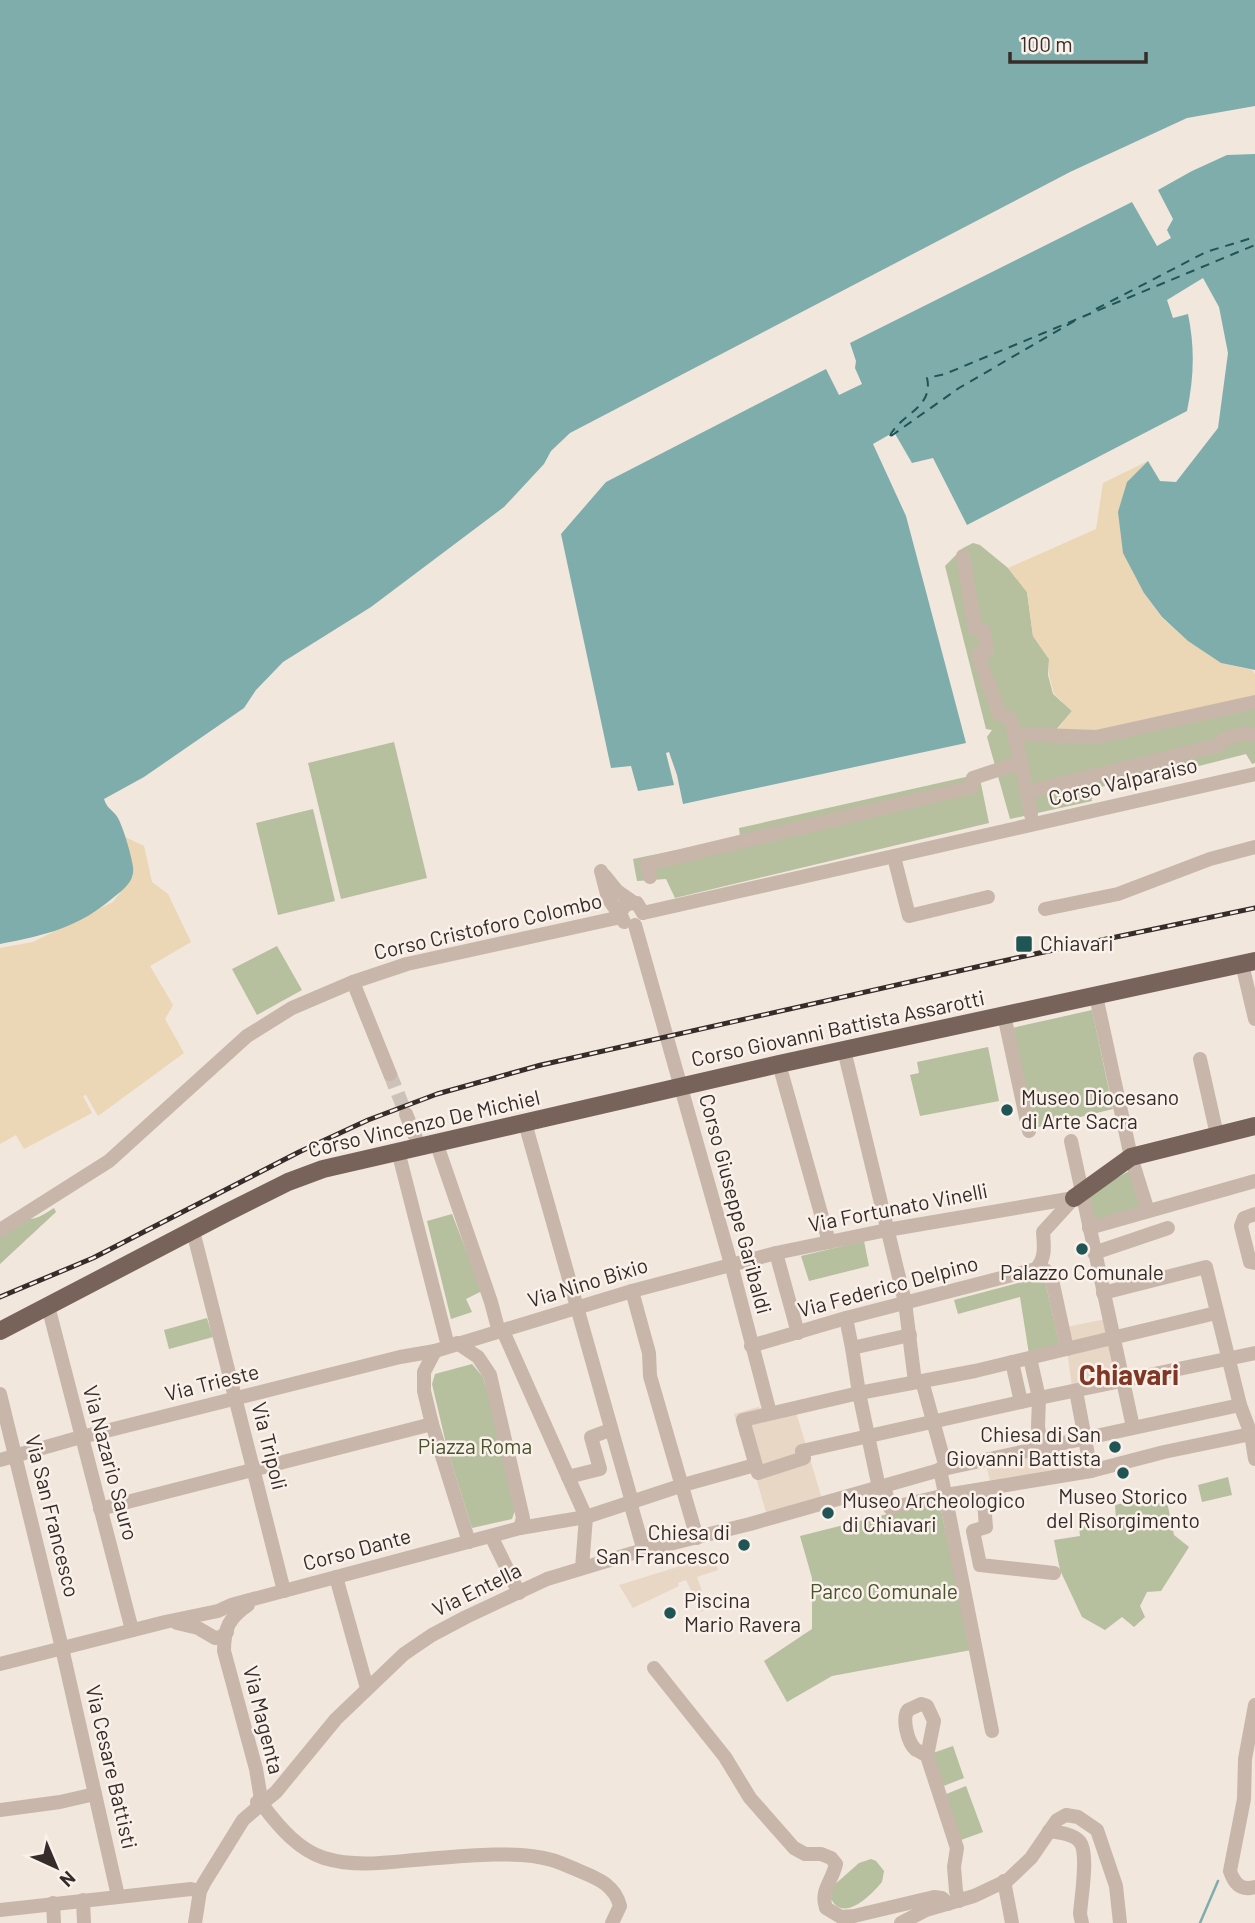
<svg xmlns="http://www.w3.org/2000/svg" width="1255" height="1923" viewBox="0 0 1255 1923" font-family="Barlow,sans-serif">
<style>
.green{fill:#b6bf9e}
.sand{fill:#ebd6b6}
.plaza{fill:#e8d7c5}
.water{fill:#7eadac}
.lines{fill:none;stroke-linecap:round;stroke-linejoin:round}
.stream{stroke:#7eadac;stroke-width:2.5}
.ferry{stroke:#205556;stroke-width:2;stroke-dasharray:9 7;stroke-linecap:butt}
.minor-tunnel{stroke:#ccc2b9;stroke-width:14;stroke-dasharray:14 7;stroke-linecap:butt}
.minor{stroke:#c9b6aa;stroke-width:14}
.major{stroke:#78635b;stroke-width:18}
.rail-casing{stroke:#362c29;stroke-width:5}
.rail{stroke:#f9f1ea;stroke-width:2.5;stroke-dasharray:8;stroke-linecap:butt}
.poi-dot{fill:#205556;stroke:#f9f1ea;stroke-width:2.5}
.labels{text-anchor:middle;stroke-width:5;stroke-linejoin:round;paint-order:stroke}
.street-label{font-size:21px;fill:#362c29;stroke:#f9f1ea}
.poi-label{font-size:21px;fill:#362c29;stroke:#f9f1ea;text-anchor:start}
.park-label{font-size:21px;fill:#48532e;stroke:#f9f1ea}
.district-label{font-size:28px;font-weight:bold;fill:#813726;stroke:#f9f1ea}
</style>
<rect width="100%" height="100%" fill="#f1e7dd"/>
<!-- green -->
<g class="green">
<polygon points="973,543 980,545 1008,568 1027,592 1033,636 1049,659 1048,675 1053,694 1072,711 1055,731 1255,701 1255,763 1252,764 1246,754 1109,789 1108,785 1091,790 1092,801 1010,819 987,737 992,730 986,729 945,566 963,548"/>
<polygon points="394,742 427,878 341,899 308,763"/>
<polygon points="979,774 989,823 675,898 666,879 637,881 633,859 740,837 739,828"/>
<polygon points="313,809 335,901 278,915 256,823"/>
<polygon points="277,946 302,990 257,1015 232,969"/>
<polygon points="1092,1010 1113,1109 1035,1128 1012,1028"/>
<polygon points="988,1047 999,1101 920,1116 910,1075 919,1073 917,1062"/>
<polygon points="1131,1170 1143,1208 1094,1220 1088,1194"/>
<path d="M54,1208l2,4 -56,52v-28l27,-17c10,1 19,-6 27,-11z"/>
<polygon points="452,1214 482,1291 466,1299 472,1312 451,1319 427,1221"/>
<polygon points="864,1241 869,1266 809,1281 801,1256"/>
<polygon points="1044,1276 1060,1348 1029,1354 1020,1297 958,1314 954,1300"/>
<polygon points="207,1318 213,1337 169,1349 164,1330"/>
<polygon points="472,1364 483,1377 503,1447 515,1510 512,1519 472,1528 448,1452 432,1384 435,1374"/>
<polygon points="1228,1477 1232,1495 1202,1502 1198,1485"/>
<polygon points="1146,1498 1148,1505 1167,1502 1174,1535 1189,1547 1161,1591 1147,1592 1140,1606 1145,1617 1134,1627 1122,1617 1105,1630 1082,1617 1060,1570 1054,1540 1080,1536 1079,1527 1116,1519 1115,1505"/>
<polygon points="939,1501 971,1650 832,1676 787,1702 764,1661 812,1629 812,1578 800,1536"/>
<polygon points="953,1746 964,1778 941,1787 930,1754"/>
<polygon points="966,1786 983,1832 961,1840 944,1795"/>
<path d="M871,1859l5,2 8,10 -2,11c-11,13 -38,41 -51,17l1,-12 27,-24z"/>
</g>
<!-- sand -->
<g class="sand">
<polygon points="1148,461 1127,482 1144,593 1162,618 1188,641 1221,663 1252,670 1255,674 1255,698 1101,733 1057,730 1072,711 1054,694 1049,675 1049,659 1033,636 1027,592 1008,568 1096,529 1103,483"/>
<polygon points="125,837 144,846 152,882 168,894 191,942 150,966 173,1005 165,1019 184,1053 98,1116 86,1095 83,1096 92,1113 24,1149 16,1135 0,1144 0,948 33,942 113,902 133,876"/>
</g>
<!-- plaza -->
<g class="plaza">
<polygon points="1106,1319 1126,1376 1072,1388 1067,1349 1056,1329"/>
<polygon points="758,1407 769,1411 796,1412 825,1509 767,1516 744,1436 740,1437 734,1414"/>
<polygon points="1057,1448 1062,1471 991,1484 985,1462"/>
<polygon points="713,1556 718,1570 697,1577 708,1608 701,1612 686,1580 678,1583 679,1586 633,1608 619,1585"/>
</g>
<!-- water -->
<g class="water">
<path d="M0,0h1255v106l-68,12 -117,54 -500,261 -19,18 -7,13 -40,43 -133,100 -88,55 -27,28 -12,18 -100,69 -40,22c3,9 6,9 12,16 6,7 16,42 17,52 2,14 -9,22 -19,30 -36,31 -68,38 -114,47z"/>
<path d="M1255,154v516l-34,-7 -33,-22 -26,-24 -18,-24 -21,-40 -5,-41 9,-30 21,-21 12,20 16,1 42,-54 10,-75 -9,-46 -16,-29 -36,22 6,18 15,-4c7,34 6,63 -1,97l-220,114 -34,-67 -21,5 -18,-31 -21,12 33,72 60,227 -283,61 -6,-29 -8,-23 -3,1 8,32 -36,6 -7,-25 -20,2 -50,-234 45,-52 220,-113 13,26 23,-11 -7,-16 1,-7 -6,-18 282,-141 25,44 14,-8 -4,-8 6,-11 -15,-29 34,-19 35,-16z"/>
</g>
<g class="lines">
<!-- stream -->
<polyline class="stream" points="1200,1923 1218,1881"/>
<!-- ferry -->
<g class="ferry">
<polyline points="1096,309 1206,252 1255,237"/>
<path d="M890,436c10,-22 44,-28 37,-58l18,-4 310,-129"/>
<polyline points="891,436 959,388 1076,320"/>
</g>
<!-- minor-tunnel -->
<polyline class="minor-tunnel" points="390,1074 406,1114"/>
<!-- minor -->
<g class="minor">
<polyline points="963,556 975,628 984,631 987,651 978,655 1000,715 1011,719 1014,734"/>
<polyline points="1021,762 1031,815"/>
<polyline points="973,778 1021,762 1014,734 1096,737 1255,702"/>
<polyline points="1027,792 1219,745 1223,739 1246,733 1255,735"/>
<polyline points="894,857 909,916 988,897"/>
<polyline points="604,875 617,891 633,902"/>
<polyline points="650,877 647,864 972,787"/>
<polyline points="1045,909 1118,894 1210,859 1255,847"/>
<polyline points="643,913 1255,774"/>
<polyline points="624,922 620,913 626,904 637,903 643,913"/>
<polyline points="635,925 731,1264 770,1413"/>
<polyline points="1242,964 1255,1019"/>
<polyline points="353,982 390,1074"/>
<polyline points="1096,996 1131,1157 1148,1211"/>
<polyline points="1004,1015 1029,1131"/>
<polyline points="844,1050 905,1302 915,1382"/>
<polyline points="1200,1059 1217,1135"/>
<polyline points="779,1064 829,1242"/>
<polyline points="406,1114 419,1146"/>
<polyline points="525,1123 632,1502"/>
<polyline points="1071,1141 1133,1427"/>
<polyline points="436,1142 491,1302 499,1332"/>
<polyline points="398,1151 448,1346"/>
<polyline points="1255,1214 1244,1218 1241,1226 1250,1262 1255,1263"/>
<polyline points="1089,1228 1255,1181"/>
<polyline points="0,1230 109,1161 247,1036 292,1008 353,982 407,964 621,917 608,898 601,871"/>
<polyline points="193,1231 284,1591"/>
<polyline points="776,1253 798,1333"/>
<polyline points="1094,1253 1168,1228"/>
<path d="M1036,1269c10,-11 8,-23 7,-37l31,-34"/>
<polyline points="632,1291 649,1353 650,1376 697,1538"/>
<polyline points="1103,1293 1206,1267 1240,1405 1251,1434 1255,1459"/>
<polyline points="48,1306 132,1630"/>
<polyline points="1216,1313 975,1371 859,1393 743,1420 758,1473 804,1458 802,1451 1039,1398 1255,1353"/>
<polyline points="846,1318 852,1348 910,1335"/>
<polyline points="503,1331 586,1517 582,1568"/>
<polyline points="457,1343 478,1357 490,1375 523,1518 520,1528"/>
<polyline points="751,1346 846,1318 1036,1269 1045,1270 1051,1275 1067,1349"/>
<polyline points="852,1348 859,1393 879,1488"/>
<polyline points="435,1351 424,1372 424,1391 432,1424 469,1542"/>
<polyline points="1030,1358 1039,1398 1038,1427 1042,1448"/>
<polyline points="1012,1362 1021,1402"/>
<polyline points="922,1381 946,1468"/>
<polyline points="1076,1391 1091,1471"/>
<polyline points="0,1394 62,1648 118,1896"/>
<polyline points="0,1460 74,1439 400,1357 435,1351 632,1291 776,1253 887,1230 1074,1198"/>
<polyline points="940,1469 992,1731"/>
<polyline points="568,1477 600,1469 591,1437 610,1430"/>
<polyline points="884,1486 890,1508 946,1495 1091,1471 1164,1452 1255,1433"/>
<polyline points="983,1489 986,1527 973,1531 980,1565 1054,1573"/>
<polyline points="630,1502 644,1551"/>
<polyline points="100,1509 432,1424"/>
<polyline points="491,1536 519,1593"/>
<polyline points="336,1577 367,1688"/>
<path d="M248,1605c-19,13 -24,23 -24,46l32,118 5,30"/>
<polyline points="177,1623 198,1628 215,1638 221,1637 227,1632"/>
<polyline points="0,1664 165,1622 218,1611 231,1605 520,1528 586,1517 683,1485 755,1465"/>
<path d="M654,1668l71,89 25,41 44,50 11,6h16l10,4 5,6c-4,18 -16,26 -10,44l15,9 13,-1 80,-19 8,1 6,6"/>
<path d="M1255,1705l-10,54 -1,40 -14,72c4,12 11,20 25,16"/>
<path d="M927,1756c-1,-1 -10,-6 -11,-6 -9,-8 -14,-32 -8,-40l13,-6 6,2 7,15 -7,35 30,92 -3,19 2,24 3,10"/>
<polyline points="265,1801 276,1792 336,1719 404,1654 432,1635 466,1617 547,1579 633,1553 750,1524 943,1469 1240,1405"/>
<path d="M264,1807c16,21 35,43 60,51 30,9 60,5 90,2 38,-3 102,-11 138,0 10,3 20,8 30,12 17,7 33,14 38,34l-8,17"/>
<polyline points="0,1810 60,1802 95,1794"/>
<path d="M1049,1831c9,1 25,3 31,11 9,12 1,56 0,72l2,9"/>
<polyline points="1004,1881 1012,1923"/>
<polyline points="83,1900 84,1923"/>
<polyline points="53,1903 54,1923"/>
<polyline points="0,1910 191,1889 200,1891"/>
<polyline points="195,1923 200,1891 204,1883 243,1820 258,1807 257,1802 261,1799"/>
<polyline points="901,1923 926,1910 974,1896 1008,1880 1031,1858 1057,1820 1066,1815 1078,1817 1097,1830 1116,1886 1120,1923"/>
</g>
<!-- major -->
<g class="major">
<polyline points="1074,1198 1131,1157 1255,1126"/>
<polyline points="0,1331 226,1213 288,1182 323,1169 779,1064 1255,961"/>
</g>
<!-- rail casing -->
<g class="rail-casing">
<polyline id="rail" points="0,1297 93,1258 299,1152 368,1120 437,1094 541,1065 1025,956 1255,908"/>
</g>
<!-- rail -->
<use href="#rail" class="rail"/>
</g>
<!-- markers -->
<g class="poi-dot">
<rect x="1015" y="935" width="18" height="18" rx="3.5"/>
<circle cx="1007" cy="1110" r="7"/>
<circle cx="1082" cy="1249" r="7"/>
<circle cx="1115" cy="1447" r="7"/>
<circle cx="1123" cy="1473" r="7"/>
<circle cx="828" cy="1513" r="7"/>
<circle cx="744" cy="1545" r="7"/>
<circle cx="670" cy="1613" r="7"/>
</g>
<g class="labels">
<!-- street labels -->
<g class="street-label">
<text transform="translate(1123 782) rotate(-13)" y="7">Corso Valparaiso</text>
<text transform="translate(488 927) rotate(-13)" y="7">Corso Cristoforo Colombo</text>
<text transform="translate(838 1029) rotate(-12)" y="7">Corso Giovanni Battista Assarotti</text>
<text transform="translate(424 1124) rotate(-13)" y="7">Corso Vincenzo De Michiel</text>
<text transform="translate(735 1204) rotate(75)" y="7">Corso Giuseppe Garibaldi</text>
<text transform="translate(898 1208) rotate(-11)" y="7">Via Fortunato Vinelli</text>
<text transform="translate(588 1283) rotate(-17)" y="7">Via Nino Bixio</text>
<text transform="translate(888 1287) rotate(-15)" y="7">Via Federico Delpino</text>
<text transform="translate(212 1383) rotate(-14)" y="7">Via Trieste</text>
<text transform="translate(269 1446) rotate(76)" y="7">Via Tripoli</text>
<text transform="translate(110 1463) rotate(75)" y="7">Via Nazario Sauro</text>
<text transform="translate(52 1516) rotate(76)" y="7">Via San Francesco</text>
<text transform="translate(357 1550) rotate(-15)" y="7">Corso Dante</text>
<text transform="translate(477 1590) rotate(-26)" y="7">Via Entella</text>
<text transform="translate(263 1720) rotate(76)" y="7">Via Magenta</text>
<text transform="translate(111 1767) rotate(77)" y="7">Via Cesare Battisti</text>
</g>
<!-- poi labels -->
<g class="poi-label">
<text x="1040" y="951">Chiavari</text>
<text x="1021" y="1105">Museo Diocesano<tspan x="1021" dy="24">di Arte Sacra</tspan></text>
<text x="1082" y="1280" text-anchor="middle">Palazzo Comunale</text>
<text x="1101" y="1442" text-anchor="end">Chiesa di San<tspan x="1101" dy="24">Giovanni Battista</tspan></text>
<text x="1123" y="1504" text-anchor="middle">Museo Storico<tspan x="1123" dy="24">del Risorgimento</tspan></text>
<text x="842" y="1508">Museo Archeologico<tspan x="842" dy="24">di Chiavari</tspan></text>
<text x="730" y="1540" text-anchor="end">Chiesa di<tspan x="730" dy="24">San Francesco</tspan></text>
<text x="684" y="1608">Piscina<tspan x="684" dy="24">Mario Ravera</tspan></text>
</g>
<!-- park labels -->
<g class="park-label">
<text x="475" y="1454">Piazza Roma</text>
<text x="884" y="1599">Parco Comunale</text>
</g>
<!-- district labels -->
<g class="district-label">
<text x="1129" y="1385">Chiavari</text>
</g>
</g>
<!-- north arrow -->
<g transform="translate(56 1867) rotate(136)" stroke="#f9f1ea" stroke-width="5" paint-order="stroke">
<path d="M0-5L12 26L0 18L-12 26Z" fill="#362c29"/>
<text y="-10" font-size="19" font-weight="bold" text-anchor="middle" fill="#362c29">N</text>
</g>
<!-- scale -->
<path d="M1010 52v10h136v-10" fill="none" stroke="#362c29" stroke-width="3.5"/>
<text x="1020" y="52" font-size="21" fill="#362c29" stroke="#f9f1ea" stroke-width="5" paint-order="stroke">100 m</text>
</svg>
